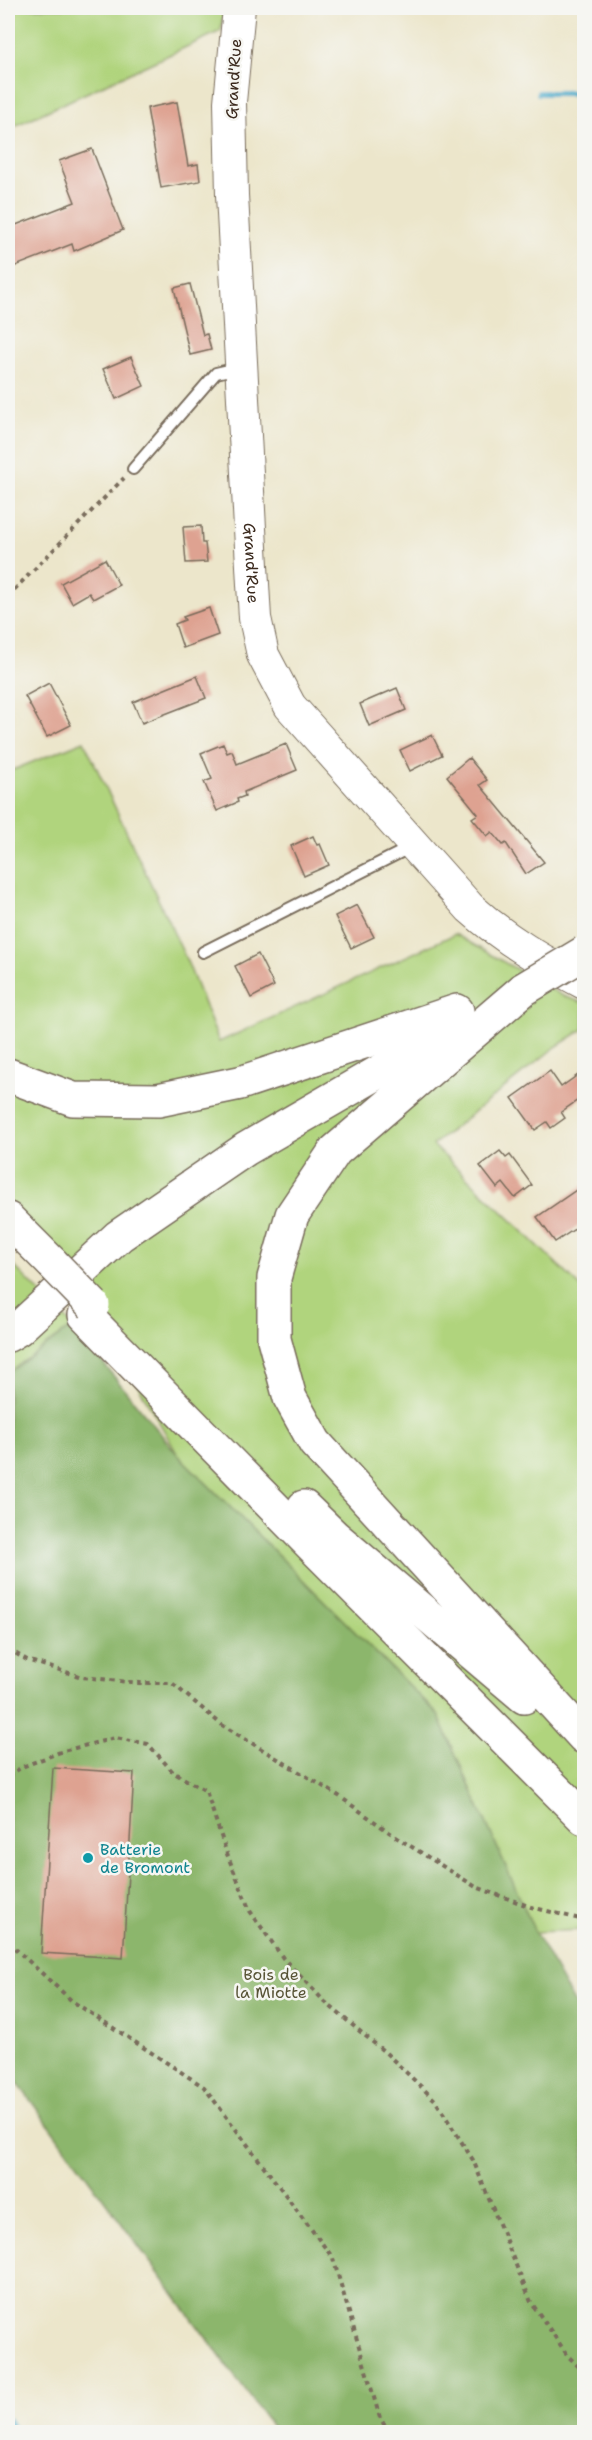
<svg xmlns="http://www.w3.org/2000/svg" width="592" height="2440" viewBox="0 0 592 2440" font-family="'Shantell Sans',sans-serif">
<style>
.green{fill:#b0d47d;stroke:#767f4e;stroke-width:1.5}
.forest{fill:#8cb66c;stroke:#647045;stroke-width:1.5}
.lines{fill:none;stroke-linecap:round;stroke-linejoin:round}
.stream{stroke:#4caccb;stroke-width:6}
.building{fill:#dea291}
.lane-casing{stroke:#796c5b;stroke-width:14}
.secondary-casing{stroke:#796c5b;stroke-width:34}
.primary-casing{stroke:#796c5b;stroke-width:36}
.path{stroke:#796c5b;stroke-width:4;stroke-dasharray:4.5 4.5;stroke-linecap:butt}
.lane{stroke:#fff;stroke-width:10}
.secondary{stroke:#fff;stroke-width:32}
.primary{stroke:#fff;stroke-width:33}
.primary-bridge-casing{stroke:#796c5b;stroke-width:36;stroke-linecap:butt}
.primary-bridge{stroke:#fff;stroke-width:33}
.culture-dot{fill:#0f9aa8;stroke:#f6f6f2;stroke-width:2}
.labels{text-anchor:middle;stroke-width:5;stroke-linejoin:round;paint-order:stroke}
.street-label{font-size:16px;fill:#3b2a1e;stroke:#f6f6f2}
.culture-label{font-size:16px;fill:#0d838f;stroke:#f6f6f2;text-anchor:start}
.park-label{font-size:16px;fill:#585436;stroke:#f6f6f2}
</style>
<rect width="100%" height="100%" fill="#f6f6f2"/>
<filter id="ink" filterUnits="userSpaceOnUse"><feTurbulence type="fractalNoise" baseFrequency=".0167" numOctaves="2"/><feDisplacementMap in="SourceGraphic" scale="12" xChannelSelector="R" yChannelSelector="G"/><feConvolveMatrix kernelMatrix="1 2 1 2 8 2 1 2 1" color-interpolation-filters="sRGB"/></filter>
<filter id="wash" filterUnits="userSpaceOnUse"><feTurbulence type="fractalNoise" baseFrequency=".008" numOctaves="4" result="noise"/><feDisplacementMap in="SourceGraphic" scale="24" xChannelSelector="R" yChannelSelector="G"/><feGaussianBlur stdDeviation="1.35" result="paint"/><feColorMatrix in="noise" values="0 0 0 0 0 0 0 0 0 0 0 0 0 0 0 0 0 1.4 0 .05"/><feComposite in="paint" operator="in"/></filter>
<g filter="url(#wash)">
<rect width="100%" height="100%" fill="#ece6cb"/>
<!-- green -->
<g class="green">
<polygon points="8,8 224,8 221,31 8,129"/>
<polygon points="84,741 187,961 219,1042 455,934 563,996 584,1003 584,1029 554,1048 433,1145 584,1290 584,1930 535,1932 438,1715 178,1455 68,1264 8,1203 8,772"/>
<polygon points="8,1260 73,1326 8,1373"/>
</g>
<!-- forest -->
<polygon class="forest" points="73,1326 178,1455 438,1715 535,1932 584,2021 584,2432 276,2432 8,2070 8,1373"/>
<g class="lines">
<!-- stream -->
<g class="stream">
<polyline points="539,93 584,93"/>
<polyline points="8,2420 15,2432"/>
</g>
</g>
<g id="blocks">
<!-- building -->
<g class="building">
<polygon points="177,102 188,166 198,164 200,181 161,188 147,108"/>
<polygon points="92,149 123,230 74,251 72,244 8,269 8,228 75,202 59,161"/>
<polygon points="190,284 203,335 207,334 211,350 190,355 174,288"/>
<polygon points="131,357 144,386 116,399 103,369"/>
<polygon points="201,526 202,543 205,543 207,562 186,563 183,527"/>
<polygon points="105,559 119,585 93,599 89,593 72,603 61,583"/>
<polygon points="209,608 218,635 183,648 175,624 185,620 183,617"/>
<polygon points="197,676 206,698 142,723 133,702"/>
<polygon points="49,683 71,725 47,737 25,696"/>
<polygon points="397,688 406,710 369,726 360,704"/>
<polygon points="432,735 442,755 410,771 400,750"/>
<polygon points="223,744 227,753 232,751 237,764 286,744 297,770 244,792 245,796 237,799 238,802 217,811 204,782 212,779 201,753"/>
<polygon points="469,758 487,780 480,785 544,862 526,874 506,843 503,845 492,832 487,836 472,818 478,814 447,776"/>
<polygon points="313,836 317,845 320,844 329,865 304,876 291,846"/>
<polygon points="357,905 374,937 351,948 335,916"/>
<polygon points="258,954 274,986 251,998 235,966"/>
<polygon points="585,1070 585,1095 561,1112 565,1118 551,1128 547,1122 535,1130 512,1098 550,1071 561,1087"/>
<polygon points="500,1151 506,1158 510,1155 532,1185 515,1198 503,1183 497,1188 480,1166"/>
<polygon points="585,1184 585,1222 555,1242 537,1217"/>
<polygon points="53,1768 134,1773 123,1958 41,1953"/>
</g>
</g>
</g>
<g filter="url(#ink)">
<use href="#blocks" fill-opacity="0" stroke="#796c5b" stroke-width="1.5"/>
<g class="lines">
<!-- lane casing -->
<g class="lane-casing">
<g id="lane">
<polyline points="133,469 216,373 238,368"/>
<polyline points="203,952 411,847"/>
</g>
</g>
<!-- secondary casing -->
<g class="secondary-casing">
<g id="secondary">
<path id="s1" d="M239,8l-9,94 2,93 21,389 2,34 8,37 27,51 180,202c37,33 71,52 114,75"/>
</g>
</g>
<!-- primary casing -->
<g class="primary-casing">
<g id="primary">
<polyline points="524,989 335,1151 292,1215 274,1278 274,1339 290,1398 315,1443 584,1737"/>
<polyline points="8,1075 73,1099 158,1100 240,1083 457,1011"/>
<polyline points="8,1219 53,1264"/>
<polyline points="85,1315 318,1552 584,1818"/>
<polyline points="8,1335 18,1329 119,1236 246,1149 455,1028"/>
<polyline points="304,1507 334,1536 524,1697"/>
</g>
</g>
<!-- path -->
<g class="path">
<polyline points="8,596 124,478"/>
<polyline points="8,1649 27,1660 82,1677 139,1683 172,1683 222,1725 339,1796 396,1837 476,1887 531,1907 584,1920"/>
<polyline points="8,1776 22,1767 63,1751 115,1738 148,1744 174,1773 206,1791 227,1854 250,1911 283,1958 325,2002 387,2054 435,2100 473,2160 531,2302 568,2356 584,2372"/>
<polyline points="8,1942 72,2001 204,2087 333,2258 380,2418 389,2432"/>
</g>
<!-- lane -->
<use href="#lane" class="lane"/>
<!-- secondary -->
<use href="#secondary" class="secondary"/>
<!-- primary -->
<use href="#primary" class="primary"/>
<!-- primary-bridge casing -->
<g class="primary-bridge-casing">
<g id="primary-bridge">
<polyline points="524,989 584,953"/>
<polyline points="53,1264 93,1305"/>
</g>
</g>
<!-- primary-bridge -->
<use href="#primary-bridge" class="primary-bridge"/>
</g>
</g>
<!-- markers -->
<circle class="culture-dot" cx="88" cy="1858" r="6"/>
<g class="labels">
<!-- street labels -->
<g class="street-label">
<text transform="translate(233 79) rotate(-87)" y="6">Grand'Rue</text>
<text dy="6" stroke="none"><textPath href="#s1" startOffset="556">Grand'Rue</textPath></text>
</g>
<!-- culture labels -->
<g class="culture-label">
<text x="100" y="1855">Batterie<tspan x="100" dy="18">de Bromont</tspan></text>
</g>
<!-- park labels -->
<g class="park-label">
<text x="271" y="1980">Bois de<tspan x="271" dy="18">la Miotte</tspan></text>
</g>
</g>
<!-- margin -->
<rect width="592" height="2440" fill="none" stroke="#f6f6f2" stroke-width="30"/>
</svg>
